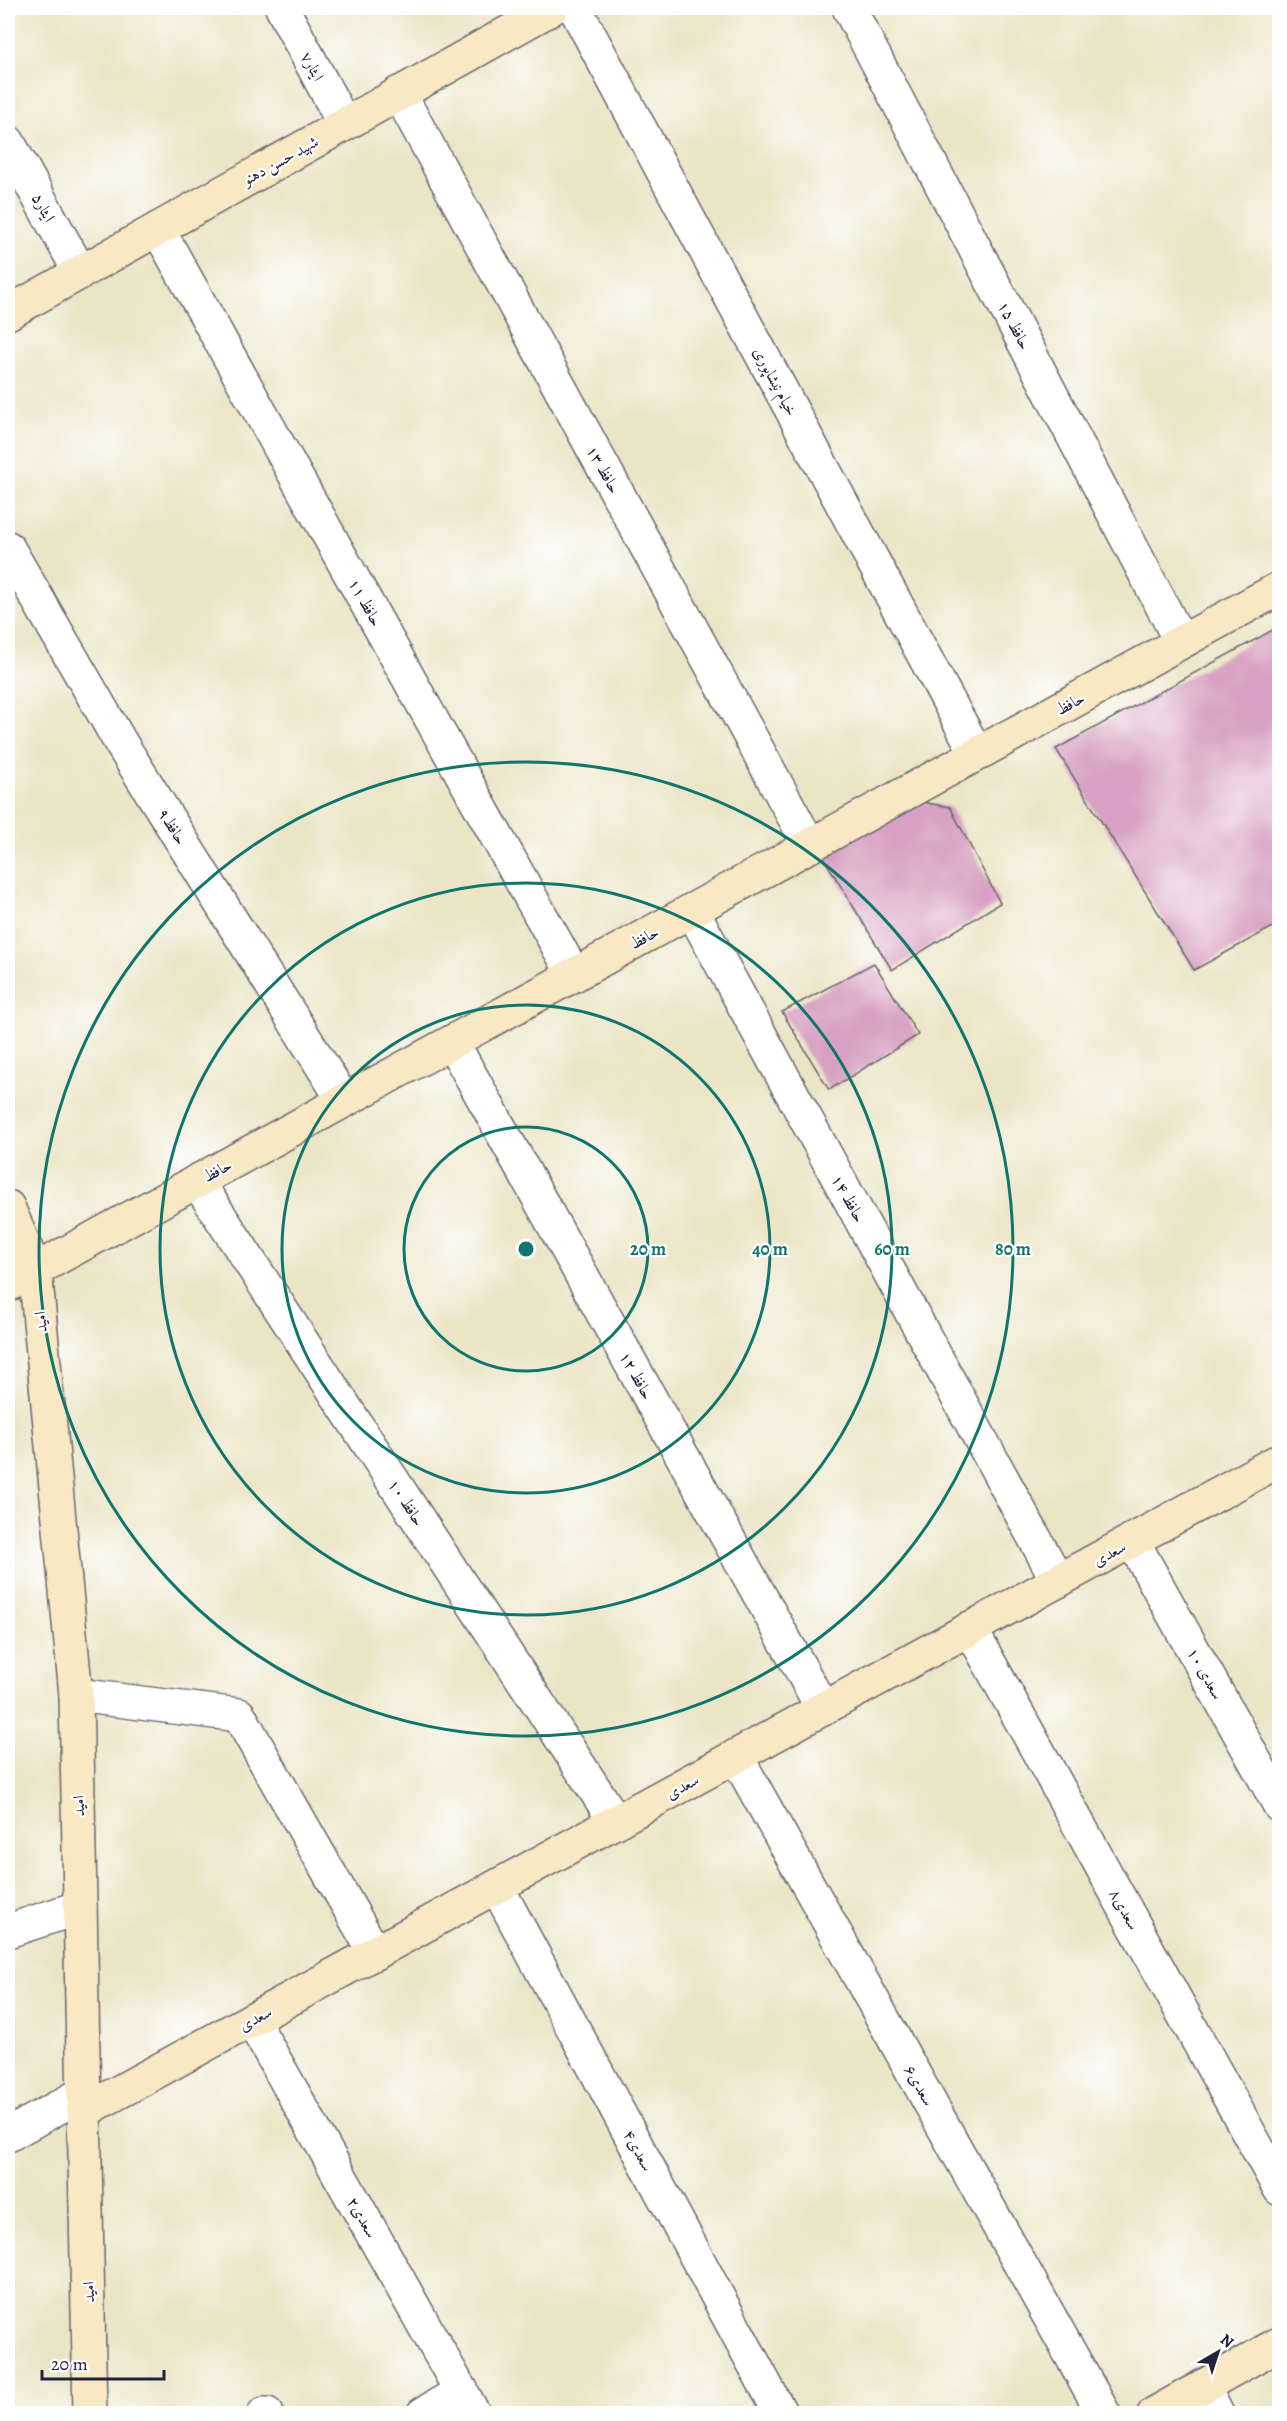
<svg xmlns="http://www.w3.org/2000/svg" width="1287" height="2421" viewBox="0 0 1287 2421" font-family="Alegreya,Amiri,serif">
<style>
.building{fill:#d8a1c3}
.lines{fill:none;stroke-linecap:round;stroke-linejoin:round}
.street-casing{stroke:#68666c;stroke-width:36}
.secondary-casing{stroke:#68666c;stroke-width:36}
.street{stroke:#fff;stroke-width:33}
.secondary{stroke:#f8e8c3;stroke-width:33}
.ring{fill:none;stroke:#0f766e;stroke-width:3}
.labels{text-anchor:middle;stroke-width:4.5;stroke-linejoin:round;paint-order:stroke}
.street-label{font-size:16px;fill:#22223b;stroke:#fff}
.centre{fill:#0f766e;stroke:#fff;stroke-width:3}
.ring-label{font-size:18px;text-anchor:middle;font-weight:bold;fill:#0f766e;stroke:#fff;stroke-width:4.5;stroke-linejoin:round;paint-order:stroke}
</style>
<rect width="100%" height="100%" fill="#fff"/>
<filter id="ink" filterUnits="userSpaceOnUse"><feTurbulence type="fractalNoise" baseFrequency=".0167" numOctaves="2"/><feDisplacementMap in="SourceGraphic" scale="12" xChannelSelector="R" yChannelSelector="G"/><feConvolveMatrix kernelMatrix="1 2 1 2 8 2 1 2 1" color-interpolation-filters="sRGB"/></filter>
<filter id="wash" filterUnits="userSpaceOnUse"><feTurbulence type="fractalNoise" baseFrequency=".008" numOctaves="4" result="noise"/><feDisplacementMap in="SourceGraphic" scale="24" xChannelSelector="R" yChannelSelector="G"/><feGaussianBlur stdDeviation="1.35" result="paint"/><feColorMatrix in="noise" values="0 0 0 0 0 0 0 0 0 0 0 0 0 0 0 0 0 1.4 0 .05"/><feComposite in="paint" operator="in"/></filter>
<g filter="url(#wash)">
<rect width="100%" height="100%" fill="#ebe5c6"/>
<g id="blocks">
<!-- building -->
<g class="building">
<polygon points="1280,626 1280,923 1194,970 1056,749"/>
<polygon points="909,800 950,807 1000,903 892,970 823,857"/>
<polygon points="874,963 918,1035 829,1090 782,1012"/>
</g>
</g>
</g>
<g filter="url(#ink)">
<use href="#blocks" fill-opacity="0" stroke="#68666c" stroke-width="1.5"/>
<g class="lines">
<!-- street casing -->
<g class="street-casing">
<g id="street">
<polyline points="282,8 344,124"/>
<polyline points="575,8 977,754"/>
<polyline points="849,8 1181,642"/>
<polyline points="399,93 810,846"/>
<polyline points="8,142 80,272"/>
<polyline points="158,229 574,975"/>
<polyline points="8,548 122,745 344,1101"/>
<polyline points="692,910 1058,1581"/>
<polyline points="452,1042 823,1709"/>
<polyline points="197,1181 616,1822"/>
<polyline points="1132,1540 1280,1806"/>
<polyline points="970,1628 1280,2189"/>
<polyline points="76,1695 239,1715 375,1953"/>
<polyline points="736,1756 1104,2414"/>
<polyline points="497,1887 781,2414"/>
<polyline points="8,1931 80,1907"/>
<polyline points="252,2020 474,2414"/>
<polyline points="8,2135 84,2093"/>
<polyline points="1203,2386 1217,2414"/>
<polyline points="264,2414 267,2414"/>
<polyline points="423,2414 462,2391"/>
</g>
</g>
<!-- secondary casing -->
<g class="secondary-casing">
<g id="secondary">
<polyline points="8,313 552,8"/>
<polyline points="8,1207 35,1270 76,1695 90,2414"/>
<polyline points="8,1285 1280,588"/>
<polyline points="84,2111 1280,1460"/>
<polyline points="1154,2414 1280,2343"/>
</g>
</g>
<!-- street -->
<use href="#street" class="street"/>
<!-- secondary -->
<use href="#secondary" class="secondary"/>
</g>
</g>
<!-- distance rings -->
<g class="ring">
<circle cx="526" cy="1249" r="122"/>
<circle cx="526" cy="1249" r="244"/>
<circle cx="526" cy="1249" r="366"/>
<circle cx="526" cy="1249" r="487"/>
</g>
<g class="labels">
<!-- street labels -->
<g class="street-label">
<text transform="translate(313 66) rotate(62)" y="6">ایثار۷</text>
<text transform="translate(280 160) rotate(-29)" y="6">شهید حسن دهنو</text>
<text transform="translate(44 207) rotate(61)" y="6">ایثار۵</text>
<text transform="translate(1015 325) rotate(62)" y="6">حافظ ۱۵</text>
<text transform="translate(776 381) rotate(62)" y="6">خیام نیشاپوری</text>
<text transform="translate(604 469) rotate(61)" y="6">حافظ ۱۳</text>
<text transform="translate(366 602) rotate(61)" y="6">حافظ ۱۱</text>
<text transform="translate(1070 703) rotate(-29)" y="6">حافظ</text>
<text transform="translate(173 826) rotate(58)" y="6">حافظ۹</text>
<text transform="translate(644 937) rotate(-29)" y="6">حافظ</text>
<text transform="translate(217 1170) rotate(-29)" y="6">حافظ</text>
<text transform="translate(849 1198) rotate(61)" y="6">حافظ ۱۴</text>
<text transform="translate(40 1322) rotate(-96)" y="6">امید</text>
<text transform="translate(637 1375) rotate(61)" y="6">حافظ ۱۲</text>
<text transform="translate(407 1502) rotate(57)" y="6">حافظ ۱۰</text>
<text transform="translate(1109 1553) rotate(-29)" y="6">سعدی</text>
<text transform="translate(1206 1673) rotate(61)" y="6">سعدی ۱۰</text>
<text transform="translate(682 1786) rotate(-29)" y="6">سعدی</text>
<text transform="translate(78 1806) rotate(-91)" y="6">امید</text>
<text transform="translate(1125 1909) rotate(61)" y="6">سعدی۸</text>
<text transform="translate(255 2018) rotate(-29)" y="6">سعدی</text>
<text transform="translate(920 2085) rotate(61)" y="6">سعدی۶</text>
<text transform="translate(639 2150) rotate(62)" y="6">سعدی۴</text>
<text transform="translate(363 2217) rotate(61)" y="6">سعدی۲</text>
<text transform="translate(88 2292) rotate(-91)" y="6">امید</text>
</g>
</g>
<circle cx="526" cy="1249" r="9" class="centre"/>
<g class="ring-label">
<text x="648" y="1255">20 m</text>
<text x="770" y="1255">40 m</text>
<text x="892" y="1255">60 m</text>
<text x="1013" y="1255">80 m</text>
</g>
<!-- margin -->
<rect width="1287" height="2421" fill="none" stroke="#fff" stroke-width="30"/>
<!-- north arrow -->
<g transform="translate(1218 2352) rotate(39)" stroke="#ffffff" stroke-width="4.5" paint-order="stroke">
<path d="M0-4.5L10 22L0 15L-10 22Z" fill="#22223b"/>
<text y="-9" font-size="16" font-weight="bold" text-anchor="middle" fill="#22223b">N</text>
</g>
<!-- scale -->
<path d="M42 2370v9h122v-9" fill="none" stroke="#22223b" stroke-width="3"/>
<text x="51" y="2370" font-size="18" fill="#22223b" stroke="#ffffff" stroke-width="4.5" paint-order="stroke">20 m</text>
</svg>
